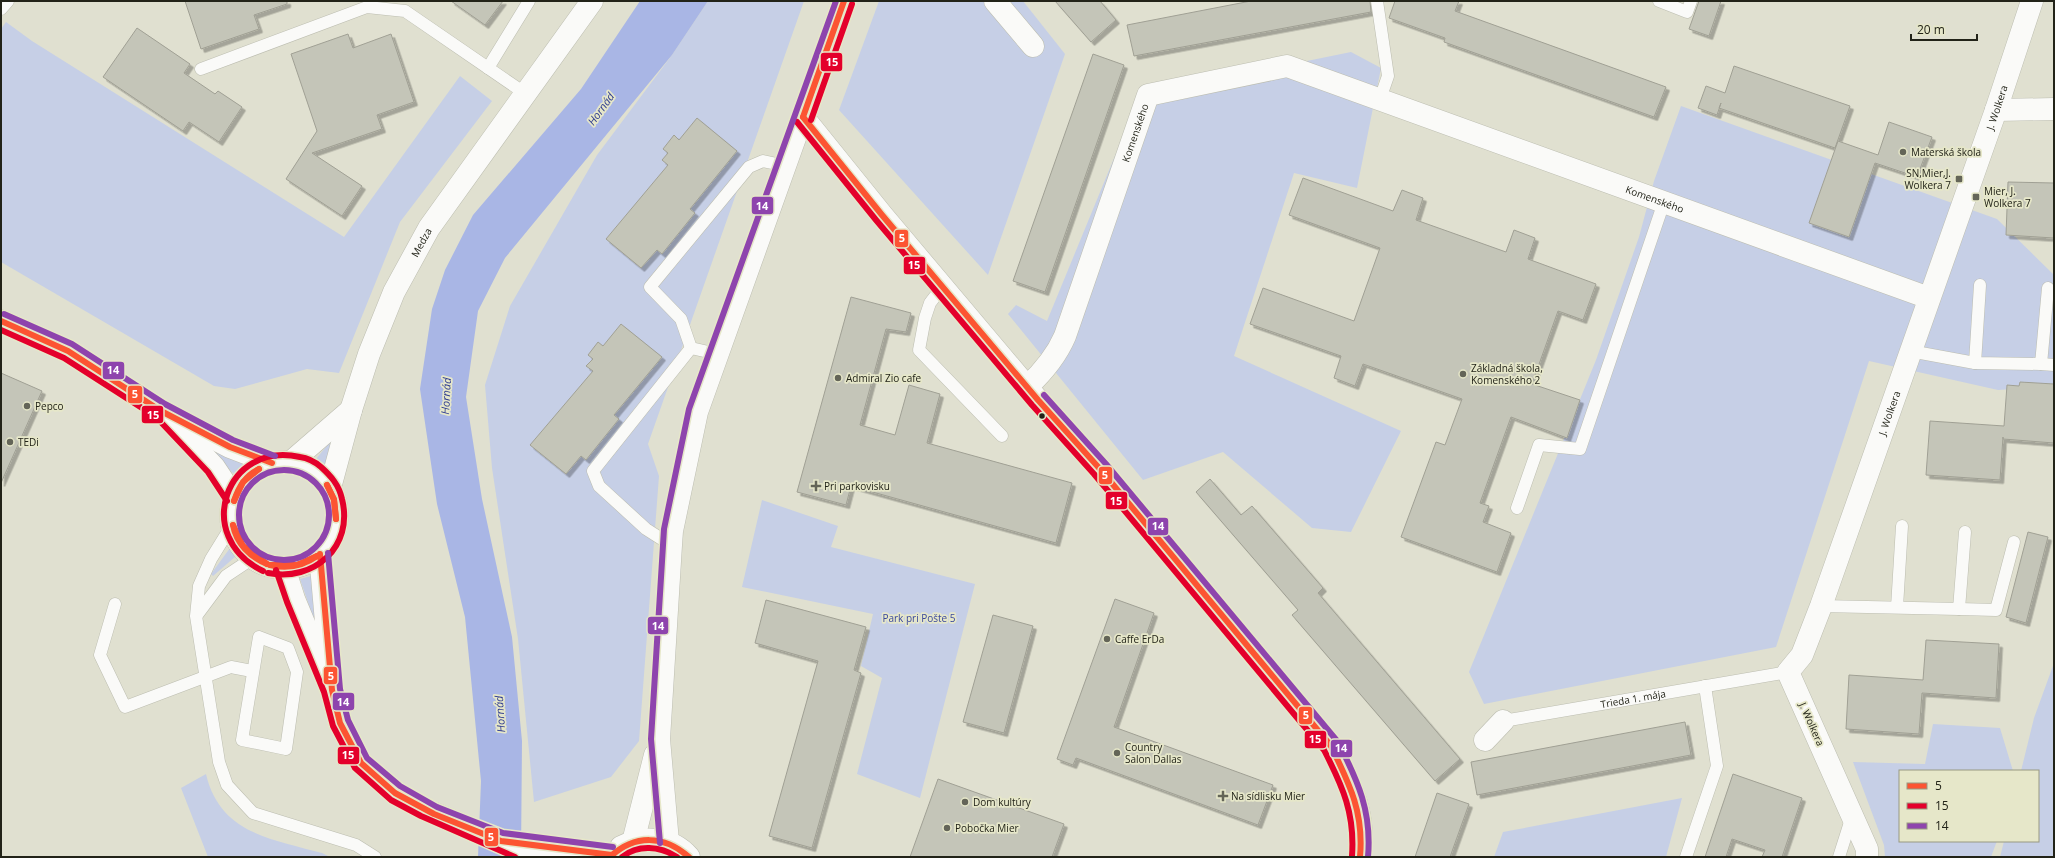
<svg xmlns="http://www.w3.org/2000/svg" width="2055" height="858" viewBox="0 0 2055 858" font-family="'Open Sans',sans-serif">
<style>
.green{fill:#c6cfe6}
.water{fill:#a9b6e5}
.building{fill:#c4c5b8;stroke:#a0a094;filter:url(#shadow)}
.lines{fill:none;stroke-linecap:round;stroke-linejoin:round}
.service-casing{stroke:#bcbdb0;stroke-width:13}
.minor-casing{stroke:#bcbdb0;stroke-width:23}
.service{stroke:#fafaf8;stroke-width:12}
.minor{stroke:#fafaf8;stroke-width:22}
.bus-1-casing{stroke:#e6e7c9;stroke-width:9}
.bus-2-casing{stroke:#e6e7c9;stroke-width:9}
.bus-3-casing{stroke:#e6e7c9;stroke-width:9}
.bus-1{stroke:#fc5432;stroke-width:6}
.bus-2{stroke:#e4002b;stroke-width:6}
.bus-3{stroke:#8e44ad;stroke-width:6}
.poi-dot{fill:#646558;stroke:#e6e7c9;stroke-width:1.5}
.bus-dot{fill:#222318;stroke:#e6e7c9;stroke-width:1.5}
.labels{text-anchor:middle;stroke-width:3.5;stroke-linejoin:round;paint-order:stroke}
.street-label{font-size:10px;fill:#222318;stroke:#e6e7c9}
.poi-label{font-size:10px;fill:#222318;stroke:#e6e7c9;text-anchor:start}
.park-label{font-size:10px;fill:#39479c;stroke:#e6e7c9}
.water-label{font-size:11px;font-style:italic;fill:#2f3c90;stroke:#e6e7c9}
.line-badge{stroke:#e6e7c9;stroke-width:1.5}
.badge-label{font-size:11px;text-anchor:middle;font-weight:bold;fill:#fff}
</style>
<defs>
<filter id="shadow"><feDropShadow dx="3.5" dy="3.5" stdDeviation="0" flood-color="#0004"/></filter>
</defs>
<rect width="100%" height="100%" fill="#e0e0d0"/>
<!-- green -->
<g class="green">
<polygon points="708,1 804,1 648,444 659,476 639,741 611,777 534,802 518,639 492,468 485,385 510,306 597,155 672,55"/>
<polygon points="879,1 1023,1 1065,54 988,275 839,110"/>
<polygon points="6,22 32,41 344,237 460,76 492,101 400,222 339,373 307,369 235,389 214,386 1,262 1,29"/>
<polygon points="1351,52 1381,68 1357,188 1294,173 1234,356 1401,431 1351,532 1312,528 1223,452 1143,480 1008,314 1016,305 1047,321 1140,95"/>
<polygon points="1681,106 1997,219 2054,275 2054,386 1998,390 1869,361 1776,647 1484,704 1469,672 1596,360 1639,237 1654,181"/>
<polygon points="338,432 326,465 316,459"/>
<polygon points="199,436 245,466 235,475 198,439"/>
<polygon points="762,500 838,526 831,547 975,584 920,798 857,774 882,678 861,666 873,614 742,587"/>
<polygon points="230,548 235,557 213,576 211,574"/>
<polygon points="311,576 320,625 316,626 300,579"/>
<polygon points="2054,663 2054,857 2000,857 2004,841 2038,841 2038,771 2021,771 2034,718"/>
<polygon points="1933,724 2000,728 2013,771 1900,771 1900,841 1997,841 1991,857 1885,857 1884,845 1853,762 1925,764"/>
<path d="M206,774c14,60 66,65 116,79l8,4h-122l-27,-69z"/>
<polygon points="1682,798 1666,857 1494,857 1503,832"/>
</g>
<!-- water -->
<polygon class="water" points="640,1 708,1 672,55 505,258 478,311 466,397 482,499 512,637 522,741 521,857 478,857 481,781 465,617 437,504 420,389 432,309 445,270 473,215 581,89"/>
<!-- building -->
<g class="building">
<polygon points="185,1 287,1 287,4 254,15 259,29 201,49"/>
<polygon points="451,1 503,1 485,25"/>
<polygon points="1055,1 1100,1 1116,20 1091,42"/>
<polygon points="1251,1 1370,1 1371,12 1134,56 1127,25"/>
<polygon points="1395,1 1459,1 1455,11 1666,87 1654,117 1444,42 1445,38 1389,18"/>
<polygon points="1699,1 1721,1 1709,36 1689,29"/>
<polygon points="137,28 190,64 184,73 215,94 218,91 242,107 219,142 189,122 183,131 103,77"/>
<polygon points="348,34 353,48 391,34 414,102 377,115 382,129 312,153 362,186 342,216 286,179 317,131 291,54"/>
<polygon points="1093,54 1124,65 1045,292 1013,281"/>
<polygon points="1734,66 1850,106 1835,148 1719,108 1721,103 1717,115 1698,108 1706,86 1725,93"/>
<polygon points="697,118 737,151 690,209 695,213 662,254 657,250 641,268 606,239 668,165 662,160 668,153 663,149 674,135 679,140"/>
<polygon points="1889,122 1932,137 1917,177 1875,163 1849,237 1809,223 1838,141 1878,155"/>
<polygon points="1303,178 1393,211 1402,190 1423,198 1416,220 1506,252 1514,230 1535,238 1528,259 1596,284 1583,320 1558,311 1532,384 1580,400 1567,438 1511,417 1480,503 1489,506 1483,522 1511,533 1497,572 1401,537 1436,442 1445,445 1462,399 1363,364 1355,386 1334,378 1341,356 1250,324 1263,288 1354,321 1380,248 1289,215"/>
<polygon points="2008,182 2054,183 2054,238 2006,235"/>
<polygon points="851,297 911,313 906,332 886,329 860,425 895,435 909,385 940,394 927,443 1072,483 1056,543 851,486 846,505 797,492"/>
<polygon points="621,324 662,357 614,415 619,419 598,445 586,460 581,456 566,474 530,445 593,371 586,366 593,359 588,355 598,342 603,346"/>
<polygon points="1,373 42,391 1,483"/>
<polygon points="2020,382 2054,384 2054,443 2003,439 2003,437 2000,480 1926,475 1930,421 2004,426 2007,385 2019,386"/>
<polygon points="1210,479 1241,515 1252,506 1323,588 1318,593 1460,759 1435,781 1292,615 1298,610 1196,492"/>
<polygon points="2028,532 2048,537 2026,623 2006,617"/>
<polygon points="1115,599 1154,613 1114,727 1273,785 1258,825 1076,758 1073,765 1057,759"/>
<polygon points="766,600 866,627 854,670 861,673 812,848 769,836 818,661 755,643"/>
<polygon points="993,615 1033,626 1004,733 963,722"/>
<polygon points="1926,640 1999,644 1996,698 1922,693 1919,734 1846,729 1849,675 1923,680"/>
<polygon points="1685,722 1691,755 1477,795 1471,762"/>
<polygon points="1733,774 1802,798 1782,857 1762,857 1765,850 1732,839 1726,857 1705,857"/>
<polygon points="938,779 1064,824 1052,857 910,857"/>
<polygon points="1437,793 1469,804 1450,857 1415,857"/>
</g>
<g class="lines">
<!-- service casing -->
<g class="service-casing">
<g id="service">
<polyline points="1377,1 1388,76 1380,99"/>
<polyline points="1659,1 1687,12 1691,1"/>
<polyline points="1,9 8,1"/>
<polyline points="488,68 529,1"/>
<polyline points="201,69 367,7 405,11 526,94"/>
<polyline points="943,286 930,303 925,318 919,350 1002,436"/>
<polyline points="691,348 681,319 650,287 749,167 763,161 786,166"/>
<polyline points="1910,351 1975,363 2041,364 2048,288"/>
<polyline points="1975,363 1980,285"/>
<polyline points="2041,364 2054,365"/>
<polyline points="1517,508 1539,445 1580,449 1664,202"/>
<polyline points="232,525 211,559 199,586 196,616 219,762 227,785 253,813 356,845 375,857"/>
<polyline points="671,545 646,529 599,486 593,471 691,348 717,354"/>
<polyline points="115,604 100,655 125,707 231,667 252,671"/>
<polyline points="1821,606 1959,609 1965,532"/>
<polyline points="1897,607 1902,526"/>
<polyline points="1959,609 1996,610 2014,542"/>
<polyline points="197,615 226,576 253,558"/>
<polygon points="259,637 288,648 297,672 286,749 242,740"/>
<path id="s1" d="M1503,721l285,-49"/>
<polyline points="1686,857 1717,766 1705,686"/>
<polyline points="1839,857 1852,816"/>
</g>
</g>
<!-- minor casing -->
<g class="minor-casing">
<g id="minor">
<polyline points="995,1 1033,46"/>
<polyline points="1996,110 2054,109"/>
<path d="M803,117l79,98 156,185 62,69 231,277c20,40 35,65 29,111"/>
<polyline points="1,321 68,351 161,411 230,447 272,463"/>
<path id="s2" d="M1027,387c16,-15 29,-30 38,-51l83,-241 139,-29 642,232"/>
<polyline points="172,423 214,467 234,497"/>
<polyline points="291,462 351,410"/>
<circle cx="284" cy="515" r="53"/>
<path id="s3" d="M330,488l21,-78 18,-56 25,-62 35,-64 163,-227"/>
<polyline points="320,554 332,690 340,723 361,763 395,793 424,809 501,841 533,857"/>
<polyline points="284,568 294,599 323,669"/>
<polyline points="1485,740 1503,721"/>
<polyline points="633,842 655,755"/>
<polyline points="668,842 659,739 671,545 672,531 697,412 844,1"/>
<polyline points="514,843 612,855"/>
<path d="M621,847c23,-12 50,-10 68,10"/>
<path id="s4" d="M1867,857v-8l-79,-177 14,-17 19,-49 175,-496 36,-109"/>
</g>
</g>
<!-- service -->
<use href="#service" class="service"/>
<!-- minor -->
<use href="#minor" class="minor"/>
<!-- bus-1 casing -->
<g class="bus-1-casing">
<g id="bus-1">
<path d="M803,117l79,98 156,185 62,69 231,277c19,39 33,67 29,111"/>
<polyline points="803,117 844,1"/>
<polyline points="1,321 68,351 161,411 230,447 272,463"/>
<polyline points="327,485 334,499 336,519"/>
<polyline points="327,485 334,500 336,519"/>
<path d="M234,501c4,-13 12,-26 25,-32"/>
<polyline points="234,501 243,482 259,469"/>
<polyline points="233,525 243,546 267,564"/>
<path d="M233,525c3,18 17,32 34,39"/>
<polyline points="320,554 332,690 340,723 361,763 395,793 434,814 501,841 612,855"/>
<path d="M270,565c17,4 33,1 47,-9"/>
<polyline points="270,565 297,565 317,556"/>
<path d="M610,857c25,-23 54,-22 79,0"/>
</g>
</g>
<!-- bus-2 casing -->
<g class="bus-2-casing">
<g id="bus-2">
<polyline points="811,120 852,4"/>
<path d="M797,122l79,98 156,185 62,69 230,276c19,37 31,64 28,106"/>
<polyline points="1,330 64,358 156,417 208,472 227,501"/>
<polyline points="276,570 287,602 324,692 333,726 355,768 391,800 421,816 515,857"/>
<path d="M263,571c-71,-34 -37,-131 37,-114 8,1 14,4 21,10 10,9 18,18 21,32 12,48 -28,83 -74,74"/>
<path d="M622,857c16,-13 38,-11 55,0"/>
</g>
</g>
<!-- bus-3 casing -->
<g class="bus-3-casing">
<g id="bus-3">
<polyline points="4,314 72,344 165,404 233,440 275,456"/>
<path d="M1044,395l62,69 232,278c20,39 34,70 30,115"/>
<circle cx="284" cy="515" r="45"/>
<polyline points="328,553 340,689 348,720 367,758 400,786 437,807 503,833 613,847"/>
<polyline points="660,843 651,739 664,529 689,409 836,1"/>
</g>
</g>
<!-- bus-1 -->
<use href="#bus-1" class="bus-1"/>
<!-- bus-2 -->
<use href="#bus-2" class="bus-2"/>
<!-- bus-3 -->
<use href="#bus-3" class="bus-3"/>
</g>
<!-- markers -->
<g class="poi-dot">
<circle cx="1903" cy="152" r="4"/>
<rect x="1955" y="175" width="8" height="8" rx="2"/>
<rect x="1972" y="193" width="8" height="8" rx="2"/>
<circle cx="1463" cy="374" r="4"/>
<circle cx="838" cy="378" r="4"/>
<circle cx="27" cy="406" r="4"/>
<circle cx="10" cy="442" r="4"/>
<path d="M814 480h4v4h4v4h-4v4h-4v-4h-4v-4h4z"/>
<circle cx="1107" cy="639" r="4"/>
<circle cx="1117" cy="753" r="4"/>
<path d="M1221 790h4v4h4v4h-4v4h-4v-4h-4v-4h4z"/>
<circle cx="965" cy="802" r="4"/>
<circle cx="947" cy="828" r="4"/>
</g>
<circle class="bus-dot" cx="1042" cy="416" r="3.5"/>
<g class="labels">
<!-- street labels -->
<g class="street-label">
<text dy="4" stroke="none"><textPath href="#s4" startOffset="805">J. Wolkera</textPath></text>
<text dy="4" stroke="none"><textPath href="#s2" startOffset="279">Komenského</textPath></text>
<text dy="4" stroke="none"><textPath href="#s2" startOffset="852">Komenského</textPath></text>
<text dy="4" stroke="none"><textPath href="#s3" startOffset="263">Medza</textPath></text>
<text dy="4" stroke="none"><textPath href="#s4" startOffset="481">J. Wolkera</textPath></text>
<text dy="4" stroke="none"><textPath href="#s1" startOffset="132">Trieda 1. mája</textPath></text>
<text transform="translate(1812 724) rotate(66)" y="4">J. Wolkera</text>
</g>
<!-- poi labels -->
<g class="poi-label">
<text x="1911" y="156">Materská škola</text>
<text x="1951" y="177" text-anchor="end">SN,Mier,J.<tspan x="1951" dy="12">Wolkera 7</tspan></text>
<text x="1984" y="195">Mier, J.<tspan x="1984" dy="12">Wolkera 7</tspan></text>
<text x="1471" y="372">Základná škola,<tspan x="1471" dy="12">Komenského 2</tspan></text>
<text x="846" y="382">Admiral Zio cafe</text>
<text x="35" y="410">Pepco</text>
<text x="18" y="446">TEDi</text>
<text x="824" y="490">Pri parkovisku</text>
<text x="1115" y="643">Caffe ErDa</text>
<text x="1125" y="751">Country<tspan x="1125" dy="12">Salon Dallas</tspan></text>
<text x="1231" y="800">Na sídlisku Mier</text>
<text x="973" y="806">Dom kultúry</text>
<text x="955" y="832">Pobočka Mier</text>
</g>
<!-- park labels -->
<g class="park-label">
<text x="919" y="622">Park pri Pošte 5</text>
</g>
<!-- water labels -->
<g class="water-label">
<text transform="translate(601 109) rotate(-54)" y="4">Hornád</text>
<text transform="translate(446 396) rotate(-87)" y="4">Hornád</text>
<text transform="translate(500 714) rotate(-94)" y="4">Hornád</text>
</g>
</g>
<g class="line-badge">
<rect x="820" y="52" width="23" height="20" rx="4" fill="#e4002b"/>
<rect x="751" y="196" width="23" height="19" rx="4" fill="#8e44ad"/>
<rect x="894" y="229" width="15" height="19" rx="4" fill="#fc5432"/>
<rect x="903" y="256" width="23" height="19" rx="4" fill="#e4002b"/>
<rect x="102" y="361" width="23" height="19" rx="4" fill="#8e44ad"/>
<rect x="127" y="385" width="16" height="19" rx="4" fill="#fc5432"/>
<rect x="141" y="405" width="23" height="19" rx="4" fill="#e4002b"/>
<rect x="1098" y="466" width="15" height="19" rx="4" fill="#fc5432"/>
<rect x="1105" y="491" width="23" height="19" rx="4" fill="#e4002b"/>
<rect x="1147" y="517" width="22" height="19" rx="4" fill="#8e44ad"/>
<rect x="647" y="616" width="22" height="19" rx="4" fill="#8e44ad"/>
<rect x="323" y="666" width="15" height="19" rx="4" fill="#fc5432"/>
<rect x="332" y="692" width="23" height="19" rx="4" fill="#8e44ad"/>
<rect x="1298" y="706" width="15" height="19" rx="4" fill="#fc5432"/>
<rect x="1304" y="730" width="23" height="19" rx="4" fill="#e4002b"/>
<rect x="1330" y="739" width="23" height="19" rx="4" fill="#8e44ad"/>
<rect x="337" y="746" width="23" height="19" rx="4" fill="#e4002b"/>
<rect x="484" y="827" width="15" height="20" rx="4" fill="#fc5432"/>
</g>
<g class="badge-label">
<text x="832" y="66">15</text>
<text x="762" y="210">14</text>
<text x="902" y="242">5</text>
<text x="914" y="269">15</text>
<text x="113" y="374">14</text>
<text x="135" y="398">5</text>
<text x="153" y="419">15</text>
<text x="1105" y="479">5</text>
<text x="1116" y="505">15</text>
<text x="1158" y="530">14</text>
<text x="658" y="630">14</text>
<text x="331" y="680">5</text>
<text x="343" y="706">14</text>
<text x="1306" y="719">5</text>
<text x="1315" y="743">15</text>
<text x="1341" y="752">14</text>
<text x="348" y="759">15</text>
<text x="491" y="841">5</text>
</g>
<!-- border -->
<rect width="2055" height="858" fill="none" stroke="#222318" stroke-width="4"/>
<!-- legend -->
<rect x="1899" y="770" width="140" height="72" fill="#e6e7c9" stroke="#989982"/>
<rect x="1907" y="783" width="20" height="6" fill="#fc5432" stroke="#989982"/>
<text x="1935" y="790" font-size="12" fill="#222318">5</text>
<rect x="1907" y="803" width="20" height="6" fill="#e4002b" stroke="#989982"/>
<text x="1935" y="810" font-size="12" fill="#222318">15</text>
<rect x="1907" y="823" width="20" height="6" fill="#8e44ad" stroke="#989982"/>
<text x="1935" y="830" font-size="12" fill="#222318">14</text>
<!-- scale -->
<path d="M1911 34v6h66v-6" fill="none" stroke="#222318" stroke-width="2"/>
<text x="1917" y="34" font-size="12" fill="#222318" stroke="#e6e7c9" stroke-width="3" paint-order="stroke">20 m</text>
</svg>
